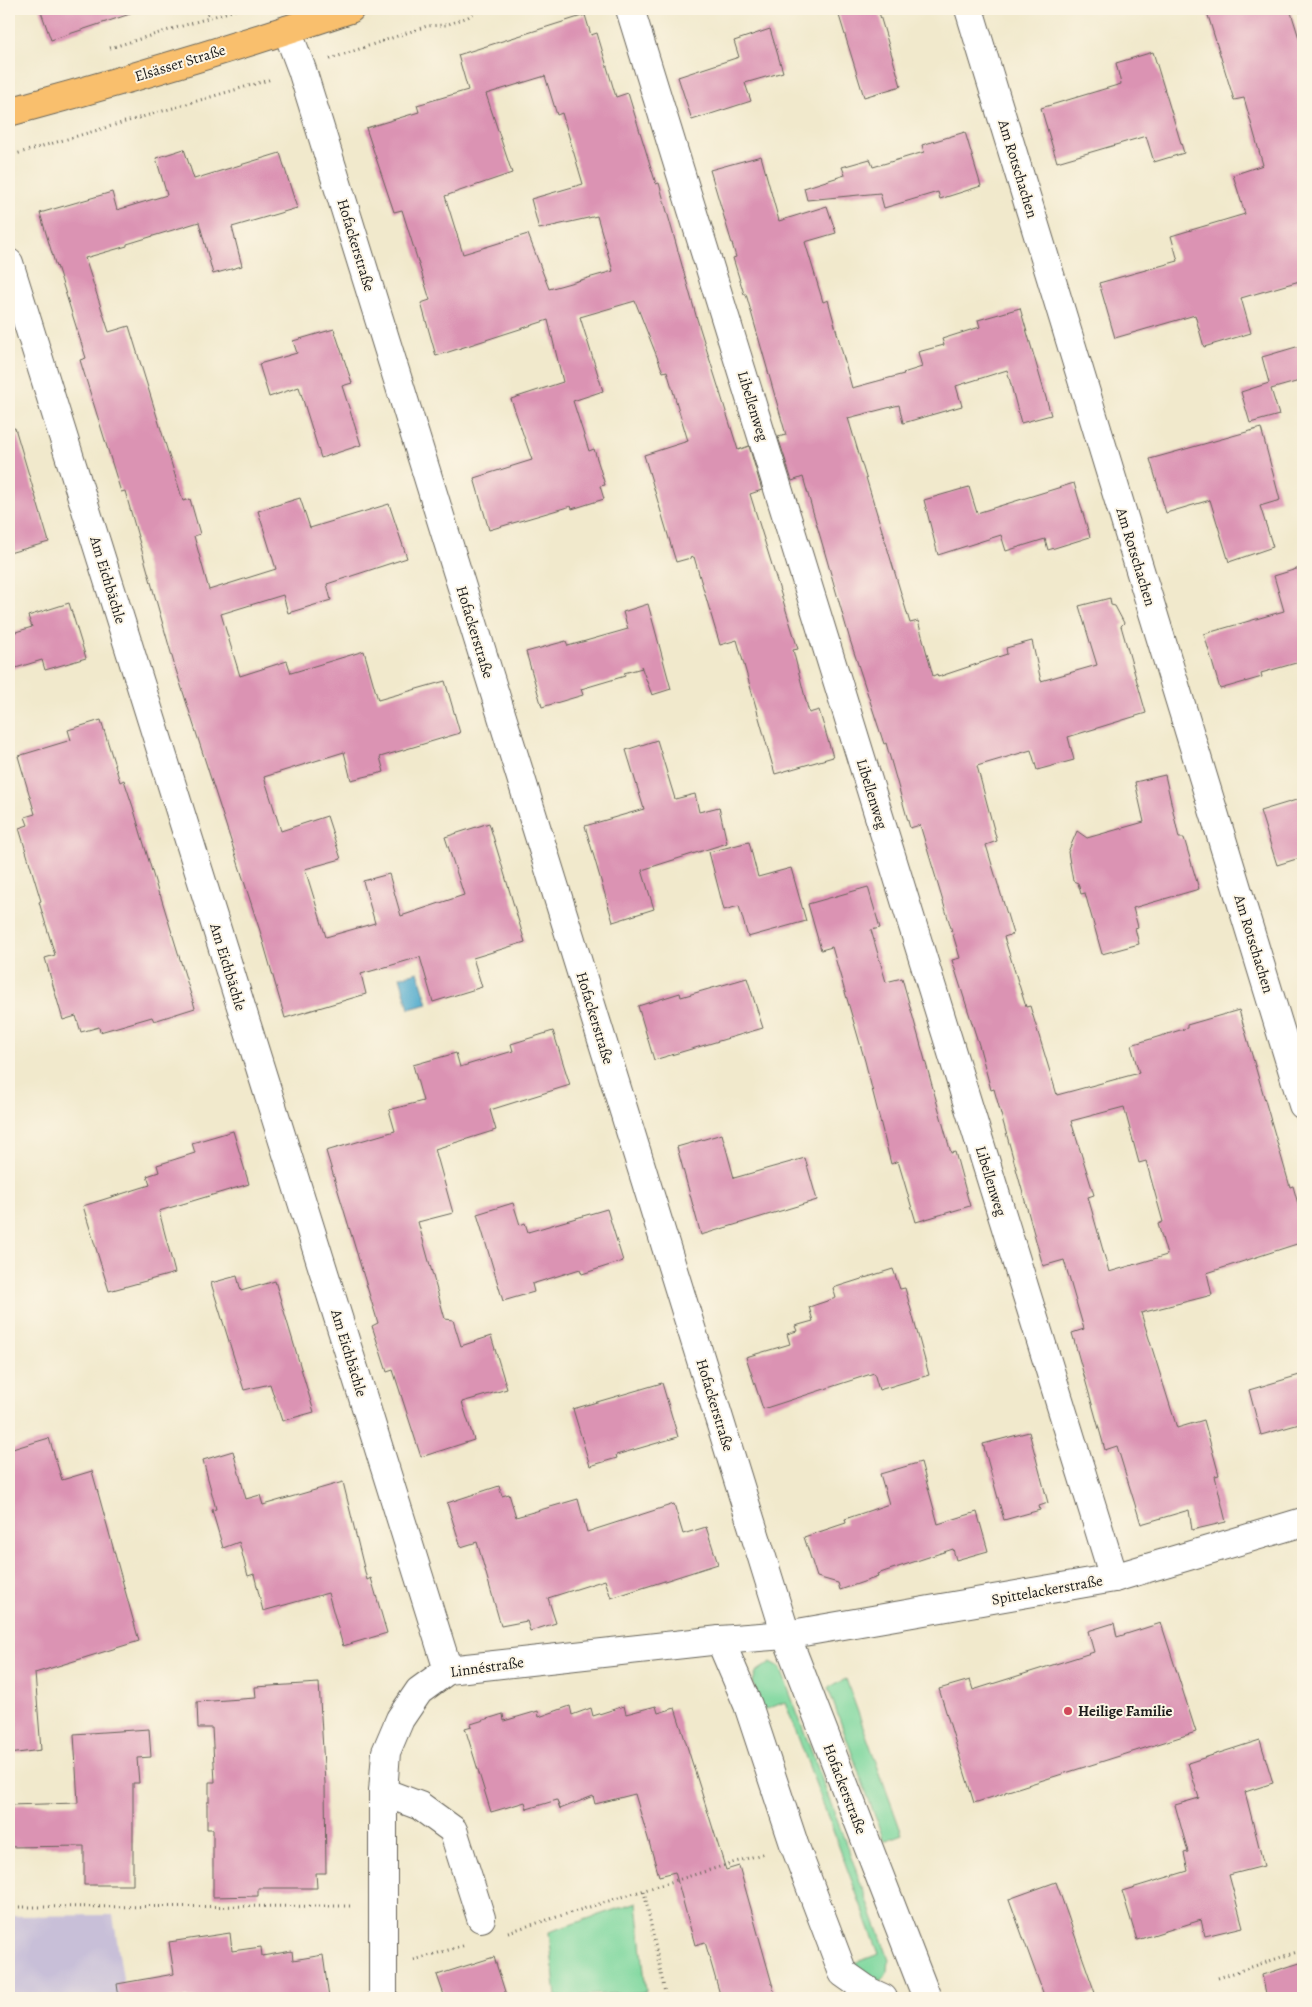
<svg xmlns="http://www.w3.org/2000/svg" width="1312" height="2007" viewBox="0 0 1312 2007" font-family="Alegreya,serif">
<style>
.industrial{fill:#c8bfd8}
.green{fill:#7dd79e;stroke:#4c7a5d}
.water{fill:#4faacd;stroke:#366374}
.building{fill:#db93b3;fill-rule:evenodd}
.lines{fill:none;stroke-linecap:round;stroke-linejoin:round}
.minor-casing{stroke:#67645a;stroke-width:30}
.major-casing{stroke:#67645a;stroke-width:30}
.path{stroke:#67645a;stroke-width:3;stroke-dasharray:1 4;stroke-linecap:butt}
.minor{stroke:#fff;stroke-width:28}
.major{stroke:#f9bf6d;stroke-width:28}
.poi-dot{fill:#d1495b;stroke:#fcf5e5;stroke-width:2}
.labels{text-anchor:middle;stroke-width:4;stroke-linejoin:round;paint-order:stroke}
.street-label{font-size:15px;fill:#1c1c1c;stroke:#fcf5e5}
.poi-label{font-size:15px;font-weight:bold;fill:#1c1c1c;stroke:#fcf5e5;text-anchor:start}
</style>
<rect width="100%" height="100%" fill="#fcf5e5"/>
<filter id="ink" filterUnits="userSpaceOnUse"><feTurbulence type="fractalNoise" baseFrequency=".02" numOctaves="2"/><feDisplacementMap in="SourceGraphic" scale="10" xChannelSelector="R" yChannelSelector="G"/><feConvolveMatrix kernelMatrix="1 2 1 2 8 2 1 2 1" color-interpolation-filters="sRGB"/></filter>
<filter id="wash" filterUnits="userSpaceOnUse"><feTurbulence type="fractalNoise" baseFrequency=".0096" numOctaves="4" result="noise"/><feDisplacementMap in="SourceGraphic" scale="20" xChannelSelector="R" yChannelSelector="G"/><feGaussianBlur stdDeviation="1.12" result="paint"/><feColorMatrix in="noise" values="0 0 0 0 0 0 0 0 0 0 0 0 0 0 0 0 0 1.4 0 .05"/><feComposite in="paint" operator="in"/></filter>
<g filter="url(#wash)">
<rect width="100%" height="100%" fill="#f1e9cc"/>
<!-- industrial -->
<polygon class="industrial" points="113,1915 126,1998 9,1998 9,1916"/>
<!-- green -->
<g class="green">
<polygon points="771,1662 780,1667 889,1959 888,1972 881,1980 872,1982 859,1974 854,1963 879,1954 785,1702 762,1711 753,1682 756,1672"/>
<polygon points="846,1679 902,1834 884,1841 828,1688"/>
<polygon points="637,1902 646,1992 556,1997 549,1932"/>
</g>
<!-- water -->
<polygon class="water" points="418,972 428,1004 409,1009 400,977"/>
<g id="blocks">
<!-- building -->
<g class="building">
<polygon points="40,9 129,9 130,14 51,40"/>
<polygon points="837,9 878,9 901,86 864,97"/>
<polygon points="1206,9 1290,9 1303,51 1303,280 1241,298 1251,333 1204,347 1195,315 1115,338 1099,283 1178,261 1171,236 1245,214 1233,175 1263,165 1244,98 1234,100"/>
<path d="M585,15l6,20 6,-2 19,64 12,-4 28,91 3,-1 38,136 41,131 11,-4 13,44 -12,4 48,155 -5,1 16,63 10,-3 14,47 -58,17 -38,-134 -17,5 -26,-88 -18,5 -32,-107 44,-14 -21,-70 -4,1 -28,-71 -55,16 23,74 -30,10 16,50 5,-2 11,36 -5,1 4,13 -32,10 -1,-3 -82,24 -15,-52 58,-18 -21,-61 52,-17 -15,-62 -112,36 -15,-53 9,-3 -28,-90 -8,2 -28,-84 53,-16 -2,-7 51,-15 -10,-35zM545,76l12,39 5,-2 21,71 -52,15 8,30 58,-13 16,55 -64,18 -21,-55 -65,20 -18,-58 67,-23 -26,-79z"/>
<polygon points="770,29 783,72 745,83 751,101 692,120 678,77 739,57 734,41"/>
<polygon points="1153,52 1184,153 1154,162 1146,136 1057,162 1041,108 1121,84 1116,63"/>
<polygon points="965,132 981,186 940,199 938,192 884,208 880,193 807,200 804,188 845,175 842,167 870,159 873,167 924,152 922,145"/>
<polygon points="184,149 194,179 280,153 297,208 232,227 242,266 213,274 199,222 127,244 127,246 85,258 109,332 129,326 183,501 190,499 200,534 194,536 209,590 276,569 258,511 300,498 310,528 389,504 407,558 327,584 331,600 288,613 283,595 221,614 240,676 287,661 291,673 364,651 378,700 445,681 460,733 380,757 384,772 351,780 344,752 264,777 281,831 327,816 341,859 305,869 326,937 375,923 363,881 389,874 401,916 464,895 445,837 489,823 525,942 473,958 482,987 433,1002 420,957 361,974 366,994 285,1018 260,931 175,667 125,491 121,492 80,360 86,358 57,266 56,267 40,213 112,192 117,210 167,195 156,158"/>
<path d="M761,156l18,65 48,-15 9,27 -31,9 18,60 5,-2 24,88 52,-14 -1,-1 19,-6 -4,-15 26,-7 -2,-6 38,-12 -2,-7 42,-12 31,107 -30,8 -14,-53 -51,16 6,20 -59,17 -4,-18 -51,13 62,205 8,-2 15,55 4,-2 1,3 69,-23 -1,-6 26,-7 9,40 56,-16 -18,-59 31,-8 1,7 4,1 9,17 -3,3 25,87 -78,24 6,23 -37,10 -6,-20 -54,16 20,75 -11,4 27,89 -9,3 22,70 4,-1 27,89 82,-22 -8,-28 56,-17v-3l52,-15 51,177 3,-1 10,36v20l-96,31 5,22 -71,18 36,115 27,-8 15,55 -4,1 11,46 -34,8 -3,-20 -48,14 -24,-78 -12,4 -33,-117 12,-4 -20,-69 -21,6 -49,-177 -3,1 -12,-45 -27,-85 8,-2 -40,-133 -10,3 -24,-85 -2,1 -34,-104 -47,-163 -11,4 -14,-44 8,-2 -40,-141h-2l-11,-36 3,-1 -26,-87zM1124,1107l15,56 7,-2 17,61 -5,2 9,31 -58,17 -21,-75 6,-2 -23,-74z"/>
<polygon points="334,329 352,383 342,386 361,445 321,458 299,387 269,397 259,364 297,353 293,341"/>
<polygon points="1303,345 1303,380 1271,389 1279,415 1250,423 1241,392 1269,383 1262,357"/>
<polygon points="15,428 49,542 9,553 9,429"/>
<polygon points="1261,428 1280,500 1260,506 1273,547 1229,562 1210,500 1166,513 1150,459"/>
<polygon points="1074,483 1090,537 1048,550 1045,539 1006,551 1001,535 938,555 924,500 969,487 977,513"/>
<polygon points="1303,567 1303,661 1261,673 1262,677 1220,689 1204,634 1284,611 1274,576"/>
<polygon points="69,603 86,658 45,670 42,660 9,670 9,634 32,627 28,616"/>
<polygon points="648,604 671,689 652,695 641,666 642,668 624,673 625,676 581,689 583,695 542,707 526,652 566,641 568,646 628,629 623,612"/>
<polygon points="101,720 120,782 124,780 133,807 159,895 160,894 195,1008 154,1021 152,1017 100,1032 99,1027 81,1032 76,1016 63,1020 45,958 55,955 39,902 41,901 19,828 28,825 25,817 35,814 18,756 71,740 68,730"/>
<polygon points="657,740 675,799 695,794 699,812 719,807 727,843 642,870 654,909 613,922 585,826 644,809 626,750"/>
<polygon points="1165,775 1179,838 1184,838 1199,889 1133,908 1138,927 1135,928 1139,944 1102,954 1085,893 1081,894 1078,883 1073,881 1068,852 1077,831 1087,838 1144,822 1135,782"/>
<polygon points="1303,798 1303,857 1277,865 1260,811"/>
<polygon points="749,842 758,877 791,868 806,921 748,937 739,906 724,910 709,852"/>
<polygon points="868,887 880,928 871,930 886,982 902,978 951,1153 955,1152 970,1206 916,1222 898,1161 891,1164 865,1061 832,947 821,950 808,904"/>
<polygon points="747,978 763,1028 654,1060 638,1006 680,993 681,997"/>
<polygon points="553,1031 570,1085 490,1110 496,1130 435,1149 453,1213 418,1222 445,1319 453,1320 461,1346 491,1336 507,1389 462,1402 474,1440 421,1457 393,1370 387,1372 372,1326 378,1323 326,1151 395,1131 389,1110 423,1101 413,1065 456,1053 460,1067 513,1051 511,1044"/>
<polygon points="233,1131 249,1184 159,1211 175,1273 109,1291 83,1206 150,1185 147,1176 159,1172 157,1165 195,1153 192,1143"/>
<polygon points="722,1134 734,1178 805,1158 817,1200 701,1235 677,1147"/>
<polygon points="513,1203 520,1225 525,1223 528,1232 607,1209 623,1261 582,1274 580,1269 532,1284 534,1292 503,1301 477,1214"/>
<polygon points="893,1269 900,1289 905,1288 929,1375 879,1390 874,1373 763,1409 746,1357 790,1344 787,1334 797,1331 795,1326 813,1321 809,1307 836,1298 833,1288"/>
<polygon points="237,1276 241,1291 275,1281 314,1412 282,1421 270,1384 244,1390 211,1283"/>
<polygon points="1303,1374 1303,1423 1261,1435 1249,1390"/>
<polygon points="662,1383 678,1437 616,1455 617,1458 590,1466 573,1409"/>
<polygon points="1029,1432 1048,1503 1039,1506 1040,1510 1004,1520 983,1444"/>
<polygon points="49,1438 62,1480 92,1471 139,1641 35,1673 41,1750 9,1754 9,1450"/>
<polygon points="233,1451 246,1499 260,1495 263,1505 343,1482 367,1580 371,1578 387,1633 343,1646 328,1593 263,1611 254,1574 248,1576 239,1542 223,1548 212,1510 216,1509 203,1460"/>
<polygon points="921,1462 938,1524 977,1512 988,1551 956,1560 953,1549 877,1574 878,1577 840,1590 838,1583 817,1577 804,1537 846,1523 845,1519 889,1504 880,1474"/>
<polygon points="499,1486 502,1496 509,1494 516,1517 578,1499 587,1532 674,1504 683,1534 706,1527 718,1564 611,1598 605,1580 548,1598 556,1623 530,1631 527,1621 501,1626 477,1542 461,1547 447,1503"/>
<polygon points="1114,1623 1117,1637 1161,1623 1196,1732 1005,1792 1005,1793 974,1803 939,1689 970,1680 973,1690 1094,1652 1088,1631"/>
<polygon points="319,1683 325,1783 326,1873 316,1873 317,1888 258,1888 258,1896 213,1897 213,1829 207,1829 207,1802 209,1802 209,1782 215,1782 212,1728 198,1728 197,1702 256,1698 255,1687"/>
<polygon points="570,1706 572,1715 591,1708 593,1716 624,1706 626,1714 656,1706 658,1713 675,1708 726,1870 739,1866 776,1998 721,1998 705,1942 695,1945 675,1872 659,1876 635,1794 595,1804 593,1796 560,1809 557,1800 527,1809 525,1802 491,1812 465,1728 472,1726 471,1724 503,1714 504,1721 538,1711 539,1717"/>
<polygon points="149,1729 151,1757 137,1758 139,1783 133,1783 133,1885 84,1885 84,1846 9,1847 9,1805 78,1803 74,1734"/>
<polygon points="1260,1740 1273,1783 1245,1792 1264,1866 1229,1875 1243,1927 1205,1936 1201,1920 1137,1940 1122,1891 1188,1871 1184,1853 1188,1852 1175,1805 1199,1798 1188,1763"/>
<polygon points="1056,1882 1095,1993 1080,1998 1045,1998 1009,1899"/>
<polygon points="230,1933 232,1951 261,1947 262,1956 292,1951 293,1960 323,1955 329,1998 119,1998 117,1984 174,1974 169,1942"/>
<polygon points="494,1957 507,1998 445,1998 437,1975"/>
<polygon points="1303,1962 1303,1998 1267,1998 1262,1975"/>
</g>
</g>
</g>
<g filter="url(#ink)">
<use href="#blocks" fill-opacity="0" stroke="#67645a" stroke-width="1"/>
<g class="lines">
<!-- minor casing -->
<g class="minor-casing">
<g id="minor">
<polyline points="630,9 1114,1578"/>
<polyline points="969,9 1303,1105"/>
<polyline points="287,30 302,70 786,1635 927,1998"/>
<polyline points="9,263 448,1670"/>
<polyline points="720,1640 748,1705 794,1844 843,1973 870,1992 883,1998"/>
<polyline points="383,1792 420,1806 453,1830 481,1918"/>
<polyline points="383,1998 383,1792 386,1752 400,1719 419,1691 448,1670 720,1640 786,1635 1114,1578 1303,1522"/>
</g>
</g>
<!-- major casing -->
<g class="major-casing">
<path id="major" d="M9,112c115,-31 228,-65 341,-103"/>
</g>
<!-- path -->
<g class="path">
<polyline points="206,9 209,18"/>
<polyline points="110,48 238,9"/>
<polyline points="330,59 427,26 446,25 468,17 482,9"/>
<polyline points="9,156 272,79"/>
<polyline points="644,1891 666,1998"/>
<polyline points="9,1907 352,1906"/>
<polyline points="508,1932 765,1853"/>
<polyline points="414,1960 466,1945"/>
<polyline points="1218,1978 1303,1950"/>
</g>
<!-- minor -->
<use href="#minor" class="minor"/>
<!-- major -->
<use href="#major" class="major"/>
</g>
</g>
<!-- markers -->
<circle class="poi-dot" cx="1068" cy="1711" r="5"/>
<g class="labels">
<!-- street labels -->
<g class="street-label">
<text transform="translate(180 63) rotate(-17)" y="5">Elsässer Straße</text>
<text transform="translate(1018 169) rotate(73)" y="5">Am Rotschachen</text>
<text transform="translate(356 245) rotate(73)" y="5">Hofackerstraße</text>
<text transform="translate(753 406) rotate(73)" y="5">Libellenweg</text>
<text transform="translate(1136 557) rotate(73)" y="5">Am Rotschachen</text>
<text transform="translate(108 580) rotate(73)" y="5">Am Eichbächle</text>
<text transform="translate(475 632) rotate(73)" y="5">Hofackerstraße</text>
<text transform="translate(872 794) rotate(73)" y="5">Libellenweg</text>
<text transform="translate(1254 944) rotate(73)" y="5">Am Rotschachen</text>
<text transform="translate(228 967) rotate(73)" y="5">Am Eichbächle</text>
<text transform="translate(595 1018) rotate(73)" y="5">Hofackerstraße</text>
<text transform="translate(991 1181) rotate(73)" y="5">Libellenweg</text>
<text transform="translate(349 1353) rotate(73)" y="5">Am Eichbächle</text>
<text transform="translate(715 1405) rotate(73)" y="5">Hofackerstraße</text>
<text transform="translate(1047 1590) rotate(-10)" y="5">Spittelackerstraße</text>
<text transform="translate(487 1667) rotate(-8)" y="5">Linnéstraße</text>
<text transform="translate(845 1789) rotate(69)" y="5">Hofackerstraße</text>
</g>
<!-- poi labels -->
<g class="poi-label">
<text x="1078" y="1716">Heilige Familie</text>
</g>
</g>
<!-- margin -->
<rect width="1312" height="2007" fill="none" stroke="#fcf5e5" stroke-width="30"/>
</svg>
